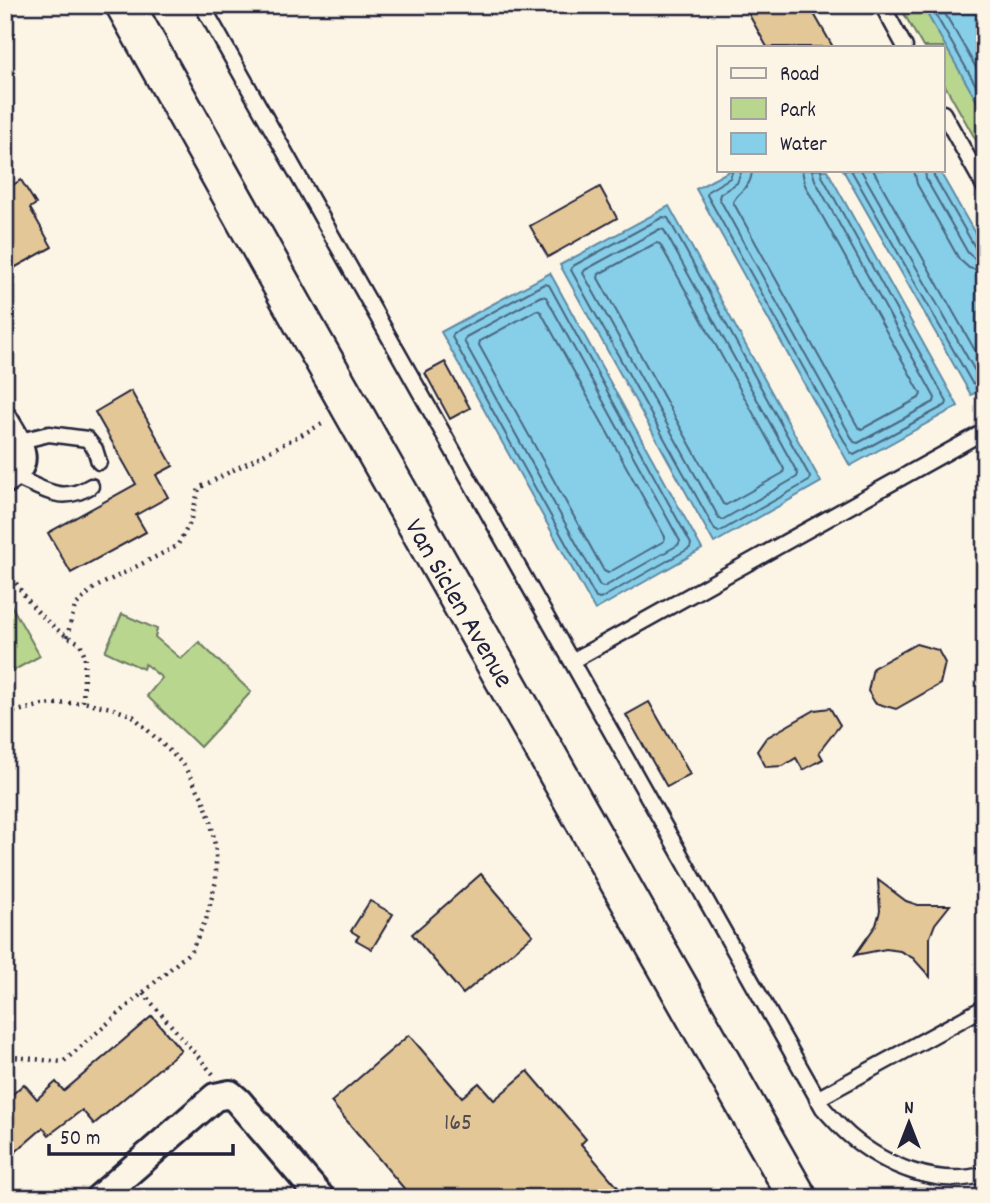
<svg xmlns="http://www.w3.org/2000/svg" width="990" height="1203" viewBox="0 0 990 1203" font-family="Dekko,sans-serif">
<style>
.green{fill:#b8d68e;stroke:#6d7c64;stroke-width:2}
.water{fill:#87cee8;stroke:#5f89a3;stroke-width:2}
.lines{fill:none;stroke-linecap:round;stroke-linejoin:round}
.shore{stroke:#4a6780;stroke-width:2}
.building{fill:#e3c797;stroke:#22223b;stroke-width:2}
.lane-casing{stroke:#22223b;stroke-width:19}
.street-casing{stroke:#22223b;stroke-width:32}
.secondary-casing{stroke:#22223b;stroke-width:42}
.path{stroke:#22223b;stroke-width:4.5;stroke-dasharray:2 5;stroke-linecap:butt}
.lane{stroke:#fcf5e5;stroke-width:14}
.street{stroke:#fcf5e5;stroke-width:26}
.secondary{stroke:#fcf5e5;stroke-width:37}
.labels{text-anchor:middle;stroke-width:6;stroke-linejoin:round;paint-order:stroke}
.number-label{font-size:24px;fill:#524b52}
.street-label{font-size:28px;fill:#22223b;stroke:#fcf5e5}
</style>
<rect width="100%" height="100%" fill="#fcf5e5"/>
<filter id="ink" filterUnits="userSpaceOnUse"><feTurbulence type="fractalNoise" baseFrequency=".0143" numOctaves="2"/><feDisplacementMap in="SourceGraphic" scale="14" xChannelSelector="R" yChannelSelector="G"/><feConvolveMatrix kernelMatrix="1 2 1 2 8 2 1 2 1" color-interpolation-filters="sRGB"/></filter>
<g filter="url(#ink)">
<!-- green -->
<g class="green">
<polygon points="899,5 923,5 985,114 985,156 943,82 943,47 923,47"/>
<polygon points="11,605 40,656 5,675 5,608"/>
<polygon points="122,614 157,629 155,637 181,659 199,642 251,692 200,747 147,696 162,678 145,664 143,669 105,651"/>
</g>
<!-- water -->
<g class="water">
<polygon points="922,5 985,5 985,115 984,114"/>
<polygon points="731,170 827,170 958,406 850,466 696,189"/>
<polygon points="843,170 939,170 985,251 985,387 971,395"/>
<polygon points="669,206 821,482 714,543 560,265"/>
<polygon points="550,273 702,549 595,610 441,332"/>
</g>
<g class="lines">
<!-- shore -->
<g class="shore">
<polyline points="930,5 985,101"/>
<polyline points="940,5 985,83"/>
<polyline points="733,170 730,178 708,191 707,195 851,453 854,455 946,405 947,402 822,176 821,170"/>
<polyline points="742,170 737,183 720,194 719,198 854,442 858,443 934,402 935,398 815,180 812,170"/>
<path d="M752,170c-1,20 -13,19 -19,32l125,225 4,2 57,-31 2,-4 -116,-209 -3,-15"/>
<polyline points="851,170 972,383 975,384 985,382"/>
<polyline points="861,170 975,371 985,373"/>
<polyline points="873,170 981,361 985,362"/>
<polyline points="914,170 917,184 959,259 969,268 985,272"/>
<polyline points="925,170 926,179 968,253 976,260 985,261"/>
<polyline points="933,170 934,176 976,249 985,253"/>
<polygon points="663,217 668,218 810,477 809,481 719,532 715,530 571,270 573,266"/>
<polygon points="660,229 664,230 798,474 797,477 722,520 719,518 583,273 585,270"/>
<polygon points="656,243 660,244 784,469 783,473 726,505 723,504 598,278 599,274"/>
<polygon points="544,284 549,285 691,544 690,548 600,599 596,598 452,337 454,333"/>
<polygon points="541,296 546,297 680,541 678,545 604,587 600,586 464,341 466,337"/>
<polygon points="537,310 541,312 665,537 664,541 608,573 604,571 479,345 480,341"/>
</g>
</g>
<!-- building -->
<g class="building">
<polygon points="757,5 809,5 833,47 767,47 747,11"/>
<polygon points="21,180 36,204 30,208 52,247 5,273 5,190"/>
<polygon points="600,187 617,218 548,257 530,226"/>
<polygon points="445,362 470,408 450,419 425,373"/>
<polygon points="131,391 173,466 156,475 168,497 136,515 146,532 71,573 48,533 136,484 95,412"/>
<polygon points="916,644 938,650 945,663 940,684 896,709 875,703 868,691 873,668"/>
<polygon points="649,702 690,774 667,787 626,715"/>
<polygon points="830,708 840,725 819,752 823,759 803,770 796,758 783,766 766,767 757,751 766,738 815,710"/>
<polygon points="481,874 533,935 463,994 412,934"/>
<polygon points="878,880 906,901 918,905 950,905 935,924 930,937 930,977 913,958 900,951 886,949 855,955 876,925 880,911"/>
<polygon points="370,901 393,914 372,949 356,940 359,936 351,931"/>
<polygon points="152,1016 181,1050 94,1124 82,1110 49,1135 43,1128 5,1161 5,1101 24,1084 37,1099 56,1082 64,1091"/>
<polygon points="409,1035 462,1097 479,1083 494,1100 528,1071 586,1139 581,1144 627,1198 412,1198 331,1102"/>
</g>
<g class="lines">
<!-- lane casing -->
<g class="lane-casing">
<g id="lane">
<path d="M202,5l621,1103c8,9 17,19 26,27 36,31 89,53 136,39"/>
<polyline points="882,5 905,47"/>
<polyline points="943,113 985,188"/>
<polyline points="16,442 49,434 87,439 95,449 99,462"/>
<path d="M13,476c30,12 47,29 78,10"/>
<polyline points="572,661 985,431"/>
<polyline points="817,1099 985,1007"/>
</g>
</g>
<!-- street casing -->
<g class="street-casing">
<g id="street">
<path d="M5,421c13,23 30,42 0,59"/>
<polyline points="99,1198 215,1097 230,1094 238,1101 321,1198"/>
</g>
</g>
<!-- secondary casing -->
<g class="secondary-casing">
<polyline id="secondary" points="125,5 314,343 798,1198"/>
</g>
<!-- path -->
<g class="path">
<path d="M5,565c19,33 40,62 75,78l5,13 -2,46 -40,3 -38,9"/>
<polyline points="67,637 75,606 94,588 177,546 190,523 199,488 322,424"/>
<polyline points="143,993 213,1074"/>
<polyline points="5,1065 14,1057 63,1062 191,951 206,920 216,881 216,851 211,822 203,799 183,764 133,716 111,708 83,702"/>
</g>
<!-- lane -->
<use href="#lane" class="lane"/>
<!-- street -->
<use href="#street" class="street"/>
<!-- secondary -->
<use href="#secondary" class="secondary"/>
</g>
</g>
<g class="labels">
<!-- number labels -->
<g class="number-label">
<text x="458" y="1129">165</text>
</g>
<!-- street labels -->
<g class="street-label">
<text transform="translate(461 602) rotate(60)" y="10">Van Siclen Avenue</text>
</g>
</g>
<!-- margin -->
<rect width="990" height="1203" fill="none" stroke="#fcf5e5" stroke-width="28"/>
<rect x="14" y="14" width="962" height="1175" fill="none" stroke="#22223b" stroke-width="2.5" filter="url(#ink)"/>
<!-- legend -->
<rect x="717" y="46" width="228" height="126" fill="#fcf5e5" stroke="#a5a1a1" stroke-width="2"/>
<rect x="731" y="68" width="35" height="10" fill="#fcf5e5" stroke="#a5a1a1" stroke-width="2"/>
<text x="780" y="80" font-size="21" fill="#22223b">Road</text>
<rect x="731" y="98" width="35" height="21" fill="#b8d68e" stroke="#a5a1a1" stroke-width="2"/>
<text x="780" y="116" font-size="21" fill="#22223b">Park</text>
<rect x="731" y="133" width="35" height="21" fill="#87cee8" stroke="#a5a1a1" stroke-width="2"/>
<text x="780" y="150" font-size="21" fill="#22223b">Water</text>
<!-- north arrow -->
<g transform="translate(909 1123)" stroke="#fcf5e5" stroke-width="5" paint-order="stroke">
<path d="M0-5L12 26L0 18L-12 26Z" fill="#22223b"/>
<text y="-10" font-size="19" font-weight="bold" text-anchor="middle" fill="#22223b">N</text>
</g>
<!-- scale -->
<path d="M49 1144v10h184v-10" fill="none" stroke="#22223b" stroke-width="3.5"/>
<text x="60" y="1144" font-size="21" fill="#22223b" stroke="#fcf5e5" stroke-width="5" paint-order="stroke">50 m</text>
</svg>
